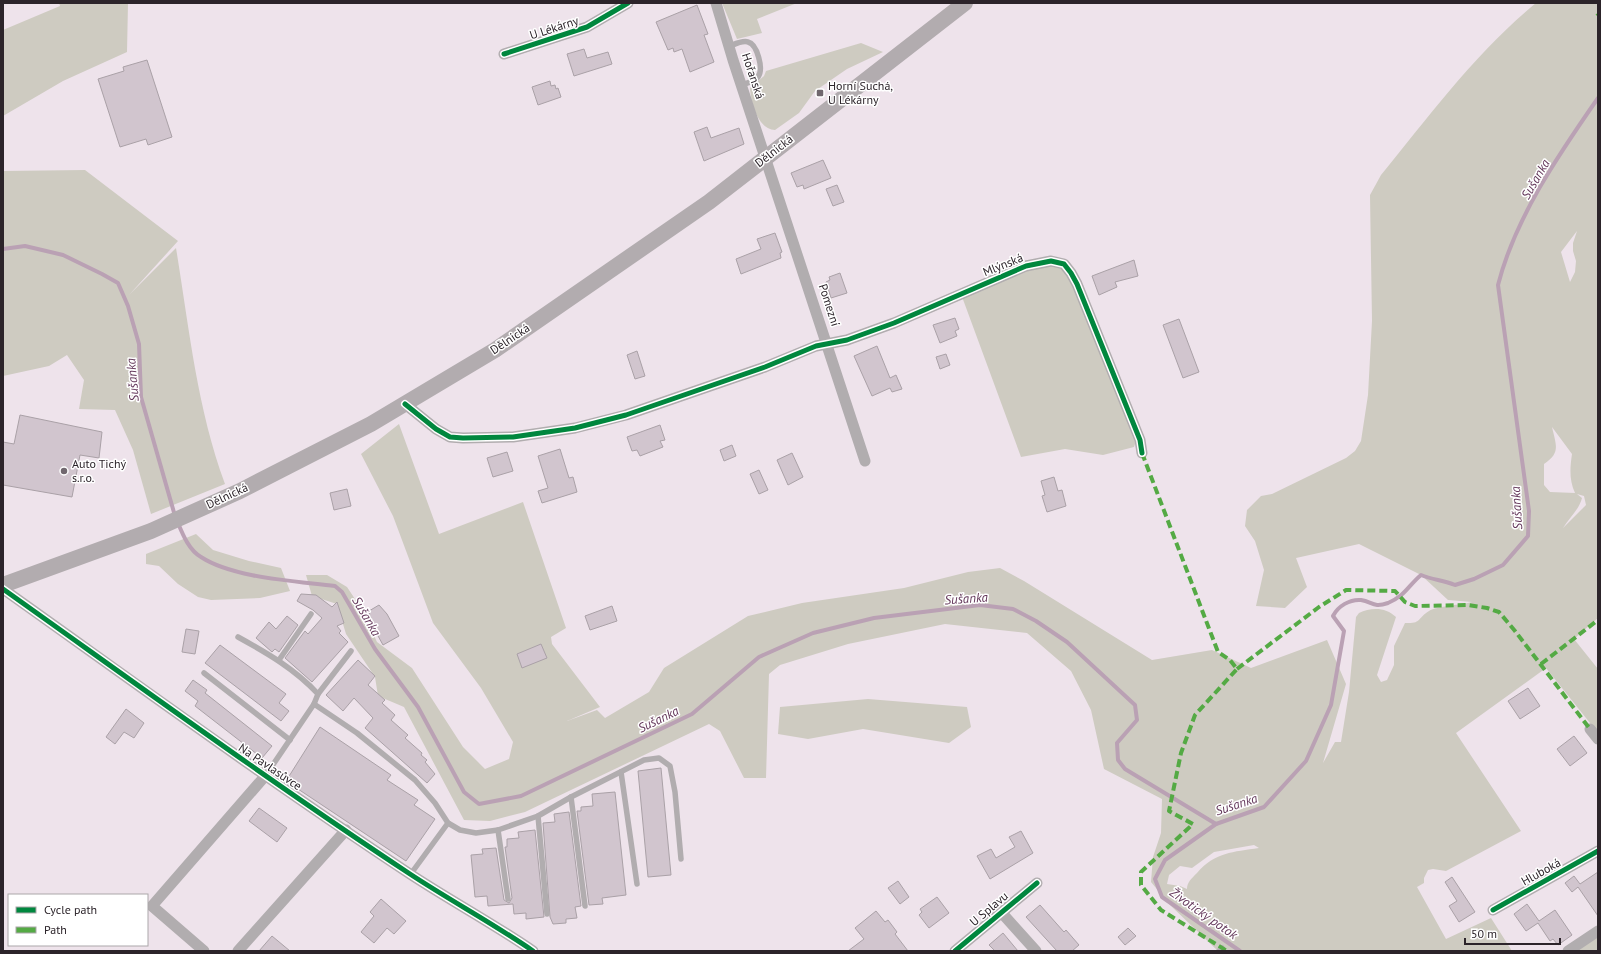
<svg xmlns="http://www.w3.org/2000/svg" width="1601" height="954" viewBox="0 0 1601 954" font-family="'PT Sans',sans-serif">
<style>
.green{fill:#cecbc1;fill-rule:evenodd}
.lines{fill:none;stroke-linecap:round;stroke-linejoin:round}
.stream{stroke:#baa1b4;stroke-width:4}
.building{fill:#d1c5ce;stroke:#aaa1a7}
.service{stroke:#b1adaf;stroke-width:5.5}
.minor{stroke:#b1adaf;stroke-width:11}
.secondary{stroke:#b2acaf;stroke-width:16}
.quiet{stroke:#54aa44;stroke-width:4;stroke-dasharray:8 4;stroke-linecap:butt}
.cycleway-casing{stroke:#fff;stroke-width:8}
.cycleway{stroke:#00873e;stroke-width:5}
.poi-dot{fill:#70676e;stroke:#fff;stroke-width:1.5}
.labels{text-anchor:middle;stroke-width:3;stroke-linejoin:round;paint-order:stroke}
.street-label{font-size:12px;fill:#2c242a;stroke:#fff}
.poi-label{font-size:12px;fill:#2c242a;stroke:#fff;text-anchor:start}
.water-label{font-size:13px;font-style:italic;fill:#63375a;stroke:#fff}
</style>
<rect width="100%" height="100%" fill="#eee3eb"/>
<!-- green -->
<g class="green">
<polygon points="59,3 128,3 127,52 63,81 3,116 3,30 60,6"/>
<polygon points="722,3 797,3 757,19 762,33 737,39"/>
<path d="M1536,3h62v615l-24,21 24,30v64l-52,-65 -90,65 65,98 -75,40 -13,-2 -5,1 -4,8v5l-7,4 29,52 45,-21 21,33h-294l-48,-46 -19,-23 2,-25 8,-24 1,-34 -58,-30 -13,-59 -20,-39 -44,-38 -82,-9 -97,20 -68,21 -11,9 -3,104h-22l-24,-47 -11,-7 -184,88 -35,9 -26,-1 -60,-113 -26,-11 -3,-19 -29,-43 -9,-30 -25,-8 -6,-21h21l20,12 14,21 16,34 35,26 51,79 22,22 24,-10 4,-17 -32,-54 -48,-65 -40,-107 -32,-62 38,-30 40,110 84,-32 43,126 -15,9 1,7 48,63 -33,14 30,-11 8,8 44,-26 15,-24 84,-52 54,-13 102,-15 64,-16 32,-4 24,13 128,79 60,-10 39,18 76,-28 19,44 -23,79 12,-21h6l8,-50 7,-75 3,-4c12,-6 27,-6 37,4l-19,58 4,7 6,-2 7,-15v-19l11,-23c17,1 12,-5 24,-12 8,-5 33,-6 43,-9l-24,-2 -27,-25 -62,-31 -63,14 11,29 -22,21 -29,-2 8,-36 -9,-29 -10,-15 2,-16 14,-14 11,-2 74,-36 9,-7 6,-10 7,-46 4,-74 -2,-126 11,-20c49,-60 95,-123 155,-172zM1577,231l-4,12v8l3,10 -1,11 -5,10 -9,-30zM1552,427l20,27c-2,14 -3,26 3,39l-25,-1 -6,-7v-21c17,-11 12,-19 8,-37zM1577,494l7,2 2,9 -23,23c6,-10 16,-18 19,-30zM1254,845l5,3c-26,4 -44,4 -62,25 -5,5 -10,9 -10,16l-7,-3 -13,-2 2,-9 11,-9 12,2 22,-16z"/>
<path d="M861,43l22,9 -36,17 -32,22 -16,22 -24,17c-17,-1 -24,-26 -25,-42l14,-12 2,-5z"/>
<path d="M85,170l93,71 -49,54 47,-47c13,79 21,160 49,236l-74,30 -18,-64 -18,-40 -36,-1 5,-29 -17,-25 -18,11 -46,10v-205z"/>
<polygon points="1064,264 1138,435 1134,447 1103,455 1065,449 1021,457 961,294 1026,266"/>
<polygon points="196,534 213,550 249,561 281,568 290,591 260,598 211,600 198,597 178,584 159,566 146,564 146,554"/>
<polygon points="868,699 967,707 971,727 949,743 863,729 808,739 778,734 780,707"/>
<polygon points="1598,937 1598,951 1575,951"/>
</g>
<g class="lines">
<!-- stream -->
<g class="stream">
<polyline points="3,249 25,246 63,255 102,274 118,283 128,306 139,344 141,397 175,516"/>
<path d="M178,523c5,12 11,27 23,34 32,21 95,24 134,29l7,6 33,57 43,58 46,85 15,12 42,-8 171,-82 67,-57 54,-24 61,-15 106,-13 33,4 23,12 31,21 68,63 2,15 -20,23 1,17 7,9 91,55 48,-17 42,-46 25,-56 13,-74 -11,-15c5,-10 17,-17 28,-16 12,2 12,8 27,3 17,-7 20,-17 33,-28 12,5 22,5 34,10l19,-6 29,-14 25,-29 1,-25 -31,-226c17,-67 61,-131 100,-187"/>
<polyline points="1216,824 1165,860 1155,879 1162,897 1240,951"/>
</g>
</g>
<!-- building -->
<g class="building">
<polygon points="697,5 708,34 704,35 714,62 690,72 682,49 674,52 673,48 668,50 656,22"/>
<polygon points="584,49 587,58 608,52 612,64 574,76 567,54"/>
<polygon points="147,60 172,137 148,145 146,139 120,147 98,79 124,71 123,67"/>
<polygon points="550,81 551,86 555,85 556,89 558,88 561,97 538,105 532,87"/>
<polygon points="707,127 711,138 739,128 744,144 704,161 694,132"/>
<polygon points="823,160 831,178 804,189 803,185 797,187 791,173"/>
<polygon points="837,185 844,202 833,206 826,189"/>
<polygon points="775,233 782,252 780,253 781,258 741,274 736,259 761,249 757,239"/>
<polygon points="1134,260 1138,276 1115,282 1117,287 1099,295 1092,276"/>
<polygon points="840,273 847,293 831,298 826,282 830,280 829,277"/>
<polygon points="955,318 959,329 955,331 957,336 940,343 933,325"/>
<polygon points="1179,319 1199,372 1183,378 1163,325"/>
<polygon points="877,346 890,378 896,375 902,389 892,392 890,388 872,396 854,356"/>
<polygon points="637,351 645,376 635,379 627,355"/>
<polygon points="946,354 950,365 940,369 936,357"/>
<polygon points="20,415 102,432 99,458 80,455 72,497 3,485 3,442 14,444"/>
<polygon points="660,425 665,440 660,441 663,447 640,456 637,450 632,451 627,437"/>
<polygon points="732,445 736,456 724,461 720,450"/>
<polygon points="560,449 569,478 573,477 577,492 542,503 538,491 548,488 538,456"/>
<polygon points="507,452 513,471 493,477 487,458"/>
<polygon points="792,453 803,477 788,485 777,460"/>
<polygon points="759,470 768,490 759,494 750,474"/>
<polygon points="1054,477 1058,491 1062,490 1066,506 1047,512 1042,496 1045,495 1041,481"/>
<polygon points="347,489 351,506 334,510 330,493"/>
<polygon points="301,594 316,595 332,607 337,602 344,623 337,626 341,631 339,633 348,642 312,682 285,658 305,631 308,634 322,618 313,610 297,601"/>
<polygon points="379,605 387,614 399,636 383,645 371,623 369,611"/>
<polygon points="612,606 617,621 590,630 585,616"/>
<polygon points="287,616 298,625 279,652 275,649 272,652 256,638 269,622 276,629"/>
<polygon points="186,629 199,631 195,654 182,652"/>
<polygon points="541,644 547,658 522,668 517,654"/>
<polygon points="220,645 286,694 279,703 289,711 281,721 205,663"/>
<polygon points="358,660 375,676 368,685 385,700 382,703 395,715 391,720 408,735 405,738 422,753 421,755 427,760 425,762 435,774 427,783 365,728 373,718 354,698 343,711 326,695"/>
<polygon points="193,680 207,690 205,693 272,746 262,758 195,706 198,701 185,691"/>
<polygon points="1528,688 1540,706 1520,719 1508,701"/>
<polygon points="126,709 144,723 134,738 124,732 115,744 106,737"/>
<polygon points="320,727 391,775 387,780 418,800 414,805 435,819 406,861 286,781"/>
<polygon points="1574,736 1587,753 1570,766 1557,749"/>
<polygon points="661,768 671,875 648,877 638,771"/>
<polygon points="615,792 626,895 602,898 603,904 589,905 577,811 581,811 581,807 593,806 592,794"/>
<polygon points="259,808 287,828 277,842 249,821"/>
<polygon points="569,812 581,906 575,907 577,918 566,919 566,923 553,924 550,917 543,823 555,822 554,814"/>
<polygon points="535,830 544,917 526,919 526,913 514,914 513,904 488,906 487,896 475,897 471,855 483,854 482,849 496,848 504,900 509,903 512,898 505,847 507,847 507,839 519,838 518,832"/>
<polygon points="1021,831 1033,853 990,879 977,856 991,849 996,858 1015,847 1009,837"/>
<polygon points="1598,872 1598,916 1578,887 1572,892 1565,883 1574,876 1580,884"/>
<polygon points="1452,877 1475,912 1459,922 1449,906 1457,901 1445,882"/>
<polygon points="898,881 909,897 900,904 888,888"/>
<polygon points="937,897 949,913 929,928 919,915 922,912 920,909"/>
<polygon points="381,899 406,921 394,934 387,928 374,943 361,932 374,916 370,912"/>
<polygon points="1527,904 1539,921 1555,910 1572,935 1558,945 1553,939 1550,941 1538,923 1526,931 1514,914"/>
<polygon points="1040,905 1064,932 1066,930 1079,945 1072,951 1057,951 1026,917"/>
<polygon points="876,911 885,922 888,920 897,932 895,934 908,951 848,951 864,939 855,928"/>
<polygon points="1128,928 1136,936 1125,945 1118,937"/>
<polygon points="1003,933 1018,951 995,951 989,945"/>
<polygon points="272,936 290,951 259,951"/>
</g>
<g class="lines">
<!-- service -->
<g class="service">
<path d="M730,46c5,-2 13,-6 18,-4 9,2 16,27 10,35 -3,4 -11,6 -16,8"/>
<path d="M238,637c29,16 57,32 80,57l-4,10"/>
<polyline points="279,660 311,614"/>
<polyline points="204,673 290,740"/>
<polyline points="318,694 351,651"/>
<polyline points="621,772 637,884"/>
<polyline points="266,775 314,704 357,733 415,780 435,803 448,823 460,830 476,833 498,830 538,816 571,797 644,760 659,758 670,766 675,792 681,859"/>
<polyline points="571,797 585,906"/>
<polyline points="538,816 547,914"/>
<polyline points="498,830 508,899"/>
<polyline points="410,875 448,823"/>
<polyline points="1219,951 1222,948"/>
</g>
<!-- minor -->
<g class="minor">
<polyline points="716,3 733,60 865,461"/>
<polyline points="504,54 587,27 628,3"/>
<polyline points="405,404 436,429 450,437 463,438 513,437 575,428 626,415 765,367 816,346 847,340 894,323 1026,266 1051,261 1064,264 1071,273 1077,284 1140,440 1142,453"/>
<path d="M3,589c135,96 269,194 407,285 41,27 84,50 123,77"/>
<polyline points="1590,729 1598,739"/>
<polyline points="1493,910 1598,851"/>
<polyline points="1001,912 1036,951"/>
<polyline points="204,951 152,906 266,775"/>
<polyline points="238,951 346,830"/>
<polyline points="955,951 1037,883"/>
<polyline points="1568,951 1598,931"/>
</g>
<!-- secondary -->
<polyline class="secondary" points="3,585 151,531 240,491 371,424 495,350 709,202 965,3"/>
<!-- quiet -->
<g class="quiet">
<polyline points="1597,16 1598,15"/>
<polyline points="1142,453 1218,652 1230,660 1237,669 1195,715 1181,753 1169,811 1193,824 1141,872 1141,885 1161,910 1227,951"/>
<polyline points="1541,664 1598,620"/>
<polyline points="1237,669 1319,607 1346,590 1395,591 1405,602 1415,606 1468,605 1487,608 1499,612 1515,631 1590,729"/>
</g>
<!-- cycleway casing -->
<g class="cycleway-casing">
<g id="cycleway">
<polyline points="504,54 587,27 628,3"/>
<polyline points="405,404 436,429 450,437 463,438 513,437 575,428 626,415 765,367 816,346 847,340 894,323 1026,266 1051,261 1064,264 1071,273 1077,284 1140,440 1142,453"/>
<path d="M3,589c135,96 269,194 407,285 41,27 84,50 123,77"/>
<polyline points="1493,910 1598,851"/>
<polyline points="955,951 1037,883"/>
</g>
</g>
<!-- cycleway -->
<use href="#cycleway" class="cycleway"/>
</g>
<!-- markers -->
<g class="poi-dot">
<rect x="816" y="89" width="8" height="8" rx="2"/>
<circle cx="64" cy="471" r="4"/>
</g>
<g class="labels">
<!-- street labels -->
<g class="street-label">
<text transform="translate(554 28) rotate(-18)" y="4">U Lékárny</text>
<text transform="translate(753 76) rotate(72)" y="4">Hořanská</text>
<text transform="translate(774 151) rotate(-38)" y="4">Dělnická</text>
<text transform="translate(1003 265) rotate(-22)" y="4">Mlýnská</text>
<text transform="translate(829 305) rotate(72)" y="4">Pomezní</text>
<text transform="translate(510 339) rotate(-34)" y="4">Dělnická</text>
<text transform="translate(227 496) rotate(-25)" y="4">Dělnická</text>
<text transform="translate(270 767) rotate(34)" y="4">Na Pavlasůvce</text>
<text transform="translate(1541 872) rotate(-29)" y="4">Hluboká</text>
<text transform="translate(989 909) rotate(-40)" y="4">U Splavu</text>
</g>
<!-- poi labels -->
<g class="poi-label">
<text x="828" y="90">Horní Suchá,<tspan x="828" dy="14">U Lékárny</tspan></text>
<text x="72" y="468">Auto Tichý<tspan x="72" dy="14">s.r.o.</tspan></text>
</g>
<!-- water labels -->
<g class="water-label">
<text transform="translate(1535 179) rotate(-60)" y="5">Sušanka</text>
<text transform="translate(132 380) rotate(-95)" y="5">Sušanka</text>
<text transform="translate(1516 508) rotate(-93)" y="5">Sušanka</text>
<text transform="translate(966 598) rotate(-4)" y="5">Sušanka</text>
<text transform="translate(367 616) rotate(60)" y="5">Sušanka</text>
<text transform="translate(658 719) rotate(-26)" y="5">Sušanka</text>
<text transform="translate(1236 804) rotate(-18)" y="5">Sušanka</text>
<text transform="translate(1204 913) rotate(35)" y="5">Životický potok</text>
</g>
</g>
<!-- border -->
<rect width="1601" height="954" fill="none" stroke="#2c242a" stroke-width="8"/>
<!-- legend -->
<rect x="8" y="894" width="140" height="52" fill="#ffffff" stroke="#aba7aa"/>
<rect x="16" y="907" width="20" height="6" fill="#00873e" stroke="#aba7aa"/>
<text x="44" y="914" font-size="12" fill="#2c242a">Cycle path</text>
<rect x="16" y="927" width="20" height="6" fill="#54aa44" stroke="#aba7aa"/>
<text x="44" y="934" font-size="12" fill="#2c242a">Path</text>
<!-- scale -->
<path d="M1465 938v6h95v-6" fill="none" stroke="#2c242a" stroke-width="2"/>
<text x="1471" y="938" font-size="12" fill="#2c242a" stroke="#ffffff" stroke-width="3" paint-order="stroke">50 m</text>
</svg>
